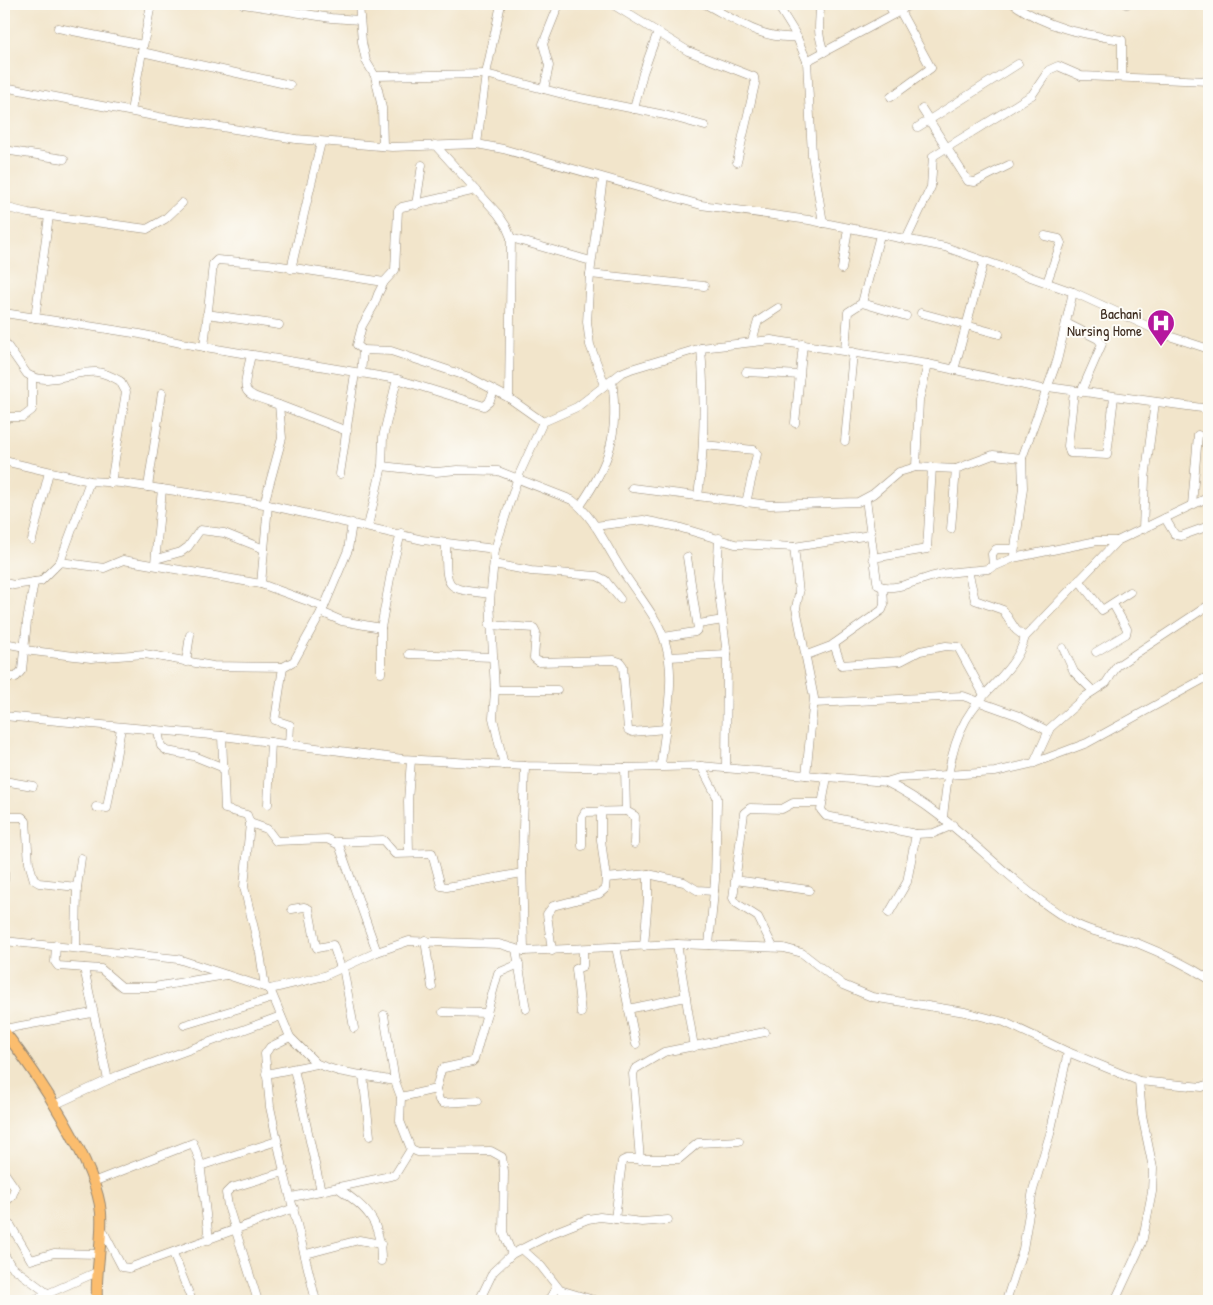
<svg xmlns="http://www.w3.org/2000/svg" width="1213" height="1305" viewBox="0 0 1213 1305" font-family="'Patrick Hand',sans-serif">
<style>
.lines{fill:none;stroke-linecap:round;stroke-linejoin:round}
.minor-casing{stroke:#968874;stroke-width:9}
.major-casing{stroke:#968874;stroke-width:12}
.minor{stroke:#fff;stroke-width:8}
.major{stroke:#fbbd6e;stroke-width:10}
.rail-casing{stroke:#3b2a1e;stroke-width:4}
.rail{stroke:#fdfcf7;stroke-width:2;stroke-dasharray:5.5;stroke-linecap:butt}
.labels{text-anchor:middle;stroke-width:4;stroke-linejoin:round;paint-order:stroke}
.poi-label{font-size:15px;fill:#3b2a1e;stroke:#fdfcf7;text-anchor:end}
</style>
<rect width="100%" height="100%" fill="#fdfcf7"/>
<filter id="ink" filterUnits="userSpaceOnUse"><feTurbulence type="fractalNoise" baseFrequency=".02" numOctaves="2"/><feDisplacementMap in="SourceGraphic" scale="10" xChannelSelector="R" yChannelSelector="G"/><feConvolveMatrix kernelMatrix="1 2 1 2 8 2 1 2 1" color-interpolation-filters="sRGB"/></filter>
<filter id="wash" filterUnits="userSpaceOnUse"><feTurbulence type="fractalNoise" baseFrequency=".0096" numOctaves="4" result="noise"/><feDisplacementMap in="SourceGraphic" scale="20" xChannelSelector="R" yChannelSelector="G"/><feGaussianBlur stdDeviation="1.12" result="paint"/><feColorMatrix in="noise" values="0 0 0 0 0 0 0 0 0 0 0 0 0 0 0 0 0 1.4 0 .05"/><feComposite in="paint" operator="in"/></filter>
<g filter="url(#wash)">
<rect width="100%" height="100%" fill="#f2e5cb"/>
</g>
<g filter="url(#ink)">
<g class="lines">
<!-- minor casing -->
<g class="minor-casing">
<g id="minor">
<polyline points="243,4 331,18 360,20"/>
<polyline points="359,4 362,42 366,61 375,76 382,108 383,146"/>
<polyline points="612,4 688,51 754,77 755,84 737,162"/>
<path d="M705,4c31,16 56,36 92,33"/>
<polyline points="777,4 795,33 807,61 812,155 823,223"/>
<path d="M820,4c0,21 -4,26 4,48"/>
<polyline points="888,4 894,14"/>
<path d="M1014,4c33,24 68,30 108,36v37"/>
<polyline points="1126,4 1127,4"/>
<polyline points="900,11 910,4"/>
<polyline points="58,28 143,45"/>
<polyline points="142,52 290,85"/>
<polyline points="807,61 900,11 931,68 891,97"/>
<polyline points="375,76 486,74 570,96 665,115 705,126"/>
<polyline points="4,87 159,117 296,139 392,147 477,144 503,149 701,205 809,220 945,247 1073,292 1169,336 1209,349"/>
<polyline points="544,89 549,66 543,44 559,4"/>
<polyline points="634,109 643,73 657,34"/>
<polyline points="922,109 968,181 975,182 1009,165"/>
<polyline points="131,111 151,4"/>
<polyline points="918,127 1018,64"/>
<polyline points="477,144 486,74 501,4"/>
<polyline points="435,145 498,214 506,226 511,238 509,398"/>
<polyline points="4,150 64,159"/>
<polyline points="603,178 590,274 587,322 590,345 605,385"/>
<polyline points="416,205 422,165"/>
<polyline points="4,207 28,213 147,229 165,219 182,203"/>
<polyline points="1045,236 1059,239 1061,243 1047,282"/>
<polyline points="511,238 591,261"/>
<polyline points="906,240 931,187 933,156 1032,95 1049,70 1058,66 1081,76 1209,81"/>
<polyline points="291,269 321,142"/>
<polyline points="842,269 848,228"/>
<polyline points="590,274 704,286"/>
<polyline points="1073,292 1057,361 1022,458 1023,488 1014,555 1018,557 1097,541 1117,541"/>
<polyline points="862,303 906,316"/>
<polyline points="4,313 140,334 181,343 397,379 484,406 489,402 494,391"/>
<polyline points="921,313 999,334"/>
<polyline points="207,314 279,325"/>
<polyline points="35,318 49,216"/>
<polyline points="1066,323 1098,339 1102,344 1081,392"/>
<path d="M4,341l23,33c19,13 49,-4 70,-2 8,1 16,5 23,9l6,11 -15,91"/>
<polyline points="752,341 758,321 778,308"/>
<polyline points="204,347 213,264 217,260 268,264 384,282"/>
<polyline points="363,350 357,345 362,326 374,305 378,294 384,282 395,270 398,210 402,207 476,190"/>
<polyline points="845,350 848,312 862,303 880,235"/>
<path d="M251,355c-9,41 -12,36 28,50l3,33 -18,66"/>
<polyline points="954,370 984,261"/>
<polyline points="746,372 800,375"/>
<polyline points="361,374 363,350 391,351 469,377 509,398 543,422"/>
<polyline points="1048,387 1209,409"/>
<polyline points="1074,391 1068,446 1070,453 1107,455 1114,397"/>
<polyline points="279,405 347,431"/>
<polyline points="4,422 8,417 23,417 32,410 32,377"/>
<polyline points="795,423 803,344"/>
<polyline points="845,441 853,352"/>
<polyline points="704,445 754,450 757,454 746,503"/>
<polyline points="4,461 90,481 121,483 264,504 423,540 495,549"/>
<path d="M382,466l54,6 21,-2 41,1 74,29c21,16 32,42 46,64 12,20 27,38 38,57 26,45 9,97 5,145"/>
<polyline points="916,467 919,400 928,364"/>
<polyline points="340,474 355,373"/>
<polyline points="148,487 162,393"/>
<polyline points="632,488 770,505 858,502 873,494 899,472 916,467 956,469 993,455 1022,458"/>
<path d="M698,496c7,-50 7,-97 3,-148"/>
<path d="M866,499l11,82 1,4c14,8 45,-7 60,-10 16,-4 34,-4 50,-6l5,-4 -1,-11 4,-5h17"/>
<polyline points="1192,505 1198,435"/>
<path d="M580,506c31,-45 39,-72 32,-127"/>
<polyline points="1165,518 1175,535 1181,536 1209,526"/>
<polyline points="368,526 382,466 383,437 397,379"/>
<polyline points="595,526 643,520 678,527 735,544 794,547 870,535"/>
<polyline points="951,529 956,469"/>
<polyline points="1143,529 1145,479 1155,402"/>
<polyline points="719,538 717,578 727,654"/>
<polyline points="32,540 49,472"/>
<path d="M446,544c0,47 -1,44 44,50"/>
<polyline points="794,547 799,593 796,608 814,698 806,775"/>
<polyline points="873,558 927,549 932,467"/>
<polyline points="156,559 181,552 188,547 200,530 224,533 264,549"/>
<polyline points="60,562 90,481"/>
<polyline points="155,563 162,489"/>
<polyline points="494,564 531,571 597,576 605,580 620,599"/>
<polyline points="991,568 1016,557"/>
<polyline points="968,571 975,600 1003,610 1016,630 1025,637"/>
<polyline points="1079,580 1102,610 1130,592"/>
<polyline points="4,583 14,585 41,581 60,562 104,568 123,560 261,584 324,607"/>
<polyline points="261,584 268,505"/>
<polyline points="321,612 342,621 381,628 381,673"/>
<polyline points="699,624 723,620"/>
<polyline points="489,625 534,628 536,632 534,658 539,662 614,660 620,662 623,666 628,730 632,732 665,729"/>
<polyline points="381,628 391,573 401,533"/>
<polyline points="664,637 695,632 698,629 687,557"/>
<polyline points="4,643 25,647"/>
<polyline points="834,644 841,665 901,661 920,651 946,646 958,647 984,695"/>
<polyline points="1063,648 1074,672 1093,691"/>
<polyline points="24,650 91,658 145,654 213,666 283,667"/>
<polyline points="1096,652 1126,634 1127,629 1113,604"/>
<polyline points="409,654 492,657"/>
<polyline points="807,655 831,646 882,610 884,605 883,587"/>
<polyline points="669,657 727,654 726,768"/>
<polyline points="186,662 190,635"/>
<polyline points="4,677 16,677 22,670 27,621 34,582"/>
<polyline points="495,690 557,690"/>
<polyline points="814,703 963,696 1019,716 1048,731"/>
<path d="M4,716l218,20 181,23 122,7 100,2 76,-2 185,16c70,34 117,98 183,138 20,13 46,15 68,23 25,10 50,22 72,36"/>
<polyline points="158,731 161,746 167,751 194,756 224,768"/>
<polyline points="222,736 225,809 247,815 250,823 267,829 276,841 327,839 339,845 377,952"/>
<polyline points="289,745 290,725 275,720 283,667 294,661 324,607 348,550 352,523"/>
<polyline points="1034,763 1050,728 1086,696 1106,683 1117,666 1209,605"/>
<polyline points="504,765 493,718 495,690 490,601 495,549 518,477 543,422 577,407 621,373 631,369 701,348 771,340 928,364 1047,390"/>
<polyline points="525,766 522,860 524,951 677,944 784,948 802,953 843,985 872,997 965,1012 1004,1022 1068,1052 1139,1081 1202,1087 1209,1084"/>
<polyline points="701,766 717,797 717,804 715,880 709,945"/>
<polyline points="625,768 626,811 635,816 634,844"/>
<polyline points="827,777 821,810 826,816 916,834 934,833 953,825"/>
<polyline points="4,781 33,786"/>
<polyline points="886,782 899,778 995,772 1034,763 1087,743 1209,676"/>
<polyline points="268,804 271,742"/>
<polyline points="96,807 107,808 121,728"/>
<polyline points="4,817 22,817 26,821 29,863 34,880 39,883 77,887"/>
<path d="M943,817c4,-36 7,-76 29,-107 18,-25 45,-42 53,-73l92,-96 92,-44"/>
<polyline points="250,823 244,887 260,953 265,987"/>
<polyline points="336,842 383,840 395,854 432,853 441,886 447,887 522,873"/>
<polyline points="582,846 582,817 585,812 626,811"/>
<polyline points="409,853 408,801 411,760"/>
<polyline points="4,868 4,880"/>
<polyline points="606,878 648,874 684,882 697,890 714,891"/>
<polyline points="735,880 809,890"/>
<polyline points="292,909 304,907 309,909 316,946 317,948 333,945 341,968"/>
<polyline points="889,913 907,882 916,834"/>
<polyline points="425,940 432,987"/>
<polyline points="4,941 178,959 270,989"/>
<polyline points="677,944 694,1047"/>
<polyline points="56,945 55,962 58,966 101,969 122,987 154,987 226,975"/>
<polyline points="644,946 648,898 648,874"/>
<polyline points="76,947 77,888 81,858"/>
<polyline points="616,947 636,1044"/>
<polyline points="773,947 758,917 736,903 733,898 744,813 750,808 782,809 793,803 822,803"/>
<polyline points="516,949 526,1009"/>
<polyline points="552,951 547,914 553,906 599,894 605,889 606,878 601,840 601,811"/>
<polyline points="343,967 354,1028"/>
<polyline points="84,968 108,1080"/>
<polyline points="628,1009 686,997"/>
<polyline points="443,1012 487,1013"/>
<polyline points="581,1013 576,969 583,966 583,949"/>
<polyline points="384,1015 395,1081"/>
<polyline points="184,1025 273,998"/>
<polyline points="4,1029 92,1013"/>
<polyline points="290,1037 317,1064 338,1071 395,1081 401,1097 400,1121 411,1149 418,1152 491,1151 502,1157 504,1171 503,1232 512,1254 493,1272 479,1301"/>
<polyline points="294,1069 321,1191"/>
<polyline points="266,1074 317,1064"/>
<polyline points="363,1075 370,1136"/>
<polyline points="436,1089 439,1100 442,1103 478,1101"/>
<polyline points="401,1097 436,1089 441,1070 444,1068 472,1062 474,1060 498,973 519,964"/>
<polyline points="54,1105 117,1076 281,1016"/>
<polyline points="640,1160 633,1074 635,1069 664,1052 765,1032"/>
<polyline points="200,1166 277,1141"/>
<polyline points="4,1172 15,1188 12,1196 4,1203"/>
<polyline points="93,1182 193,1143 200,1162 209,1240"/>
<path d="M338,1188c31,22 43,33 43,73"/>
<polyline points="292,1197 395,1175 411,1149"/>
<polyline points="615,1219 622,1161 626,1159 679,1159 698,1143 739,1141"/>
<polyline points="4,1221 11,1226 31,1260 54,1253 98,1254"/>
<polyline points="101,1227 122,1267 129,1268 294,1208"/>
<polyline points="522,1249 541,1266 560,1290 597,1301"/>
<polyline points="173,1253 192,1301"/>
<polyline points="4,1254 11,1266 47,1293"/>
<polyline points="306,1254 359,1240 381,1244"/>
<polyline points="512,1254 555,1232 588,1219 600,1217 642,1222 668,1220"/>
<polyline points="31,1301 97,1272"/>
<polyline points="258,1301 228,1206 226,1193 231,1188 284,1172"/>
<polyline points="316,1301 284,1172 270,1107 265,1054 270,1047 290,1037 270,989 324,976 377,952 409,941 499,944 524,951"/>
<polyline points="548,1301 556,1288"/>
<polyline points="1006,1301 1023,1249 1033,1190 1050,1134 1068,1052"/>
<polyline points="1115,1301 1142,1243 1152,1192 1153,1168 1142,1115 1139,1081"/>
</g>
</g>
<!-- major casing -->
<g class="major-casing">
<path id="major" d="M4,1031c31,40 93,133 97,182 2,29 -6,59 -4,88"/>
</g>
<!-- minor -->
<use href="#minor" class="minor"/>
<!-- major -->
<use href="#major" class="major"/>
<!-- rail casing -->
<g class="rail-casing">
<polyline id="rail" points="1209,1301 1209,1300"/>
</g>
<!-- rail -->
<use href="#rail" class="rail"/>
</g>
</g>
<!-- icons -->
<defs>
<g id="hospital-pin" transform="scale(1.4375)"><path d="M0 17L-7.5 6A9.5 9.5 0 1 1 7.5 6Z" fill="#b5179e" stroke="#fdfcf7"/><path d="M-5-5h3v3.5h4V-5h3V5h-3V1.5h-4V5h-3Z" fill="#fff"/></g>
</defs>
<g fill-rule="evenodd">
<use href="#hospital-pin" x="1161" y="323"/>
</g>
<g class="labels">
<!-- poi labels -->
<g class="poi-label">
<text x="1142" y="319">Bachani<tspan x="1142" dy="17">Nursing Home</tspan></text>
</g>
</g>
<!-- margin -->
<rect width="1213" height="1305" fill="none" stroke="#fdfcf7" stroke-width="20"/>
</svg>
